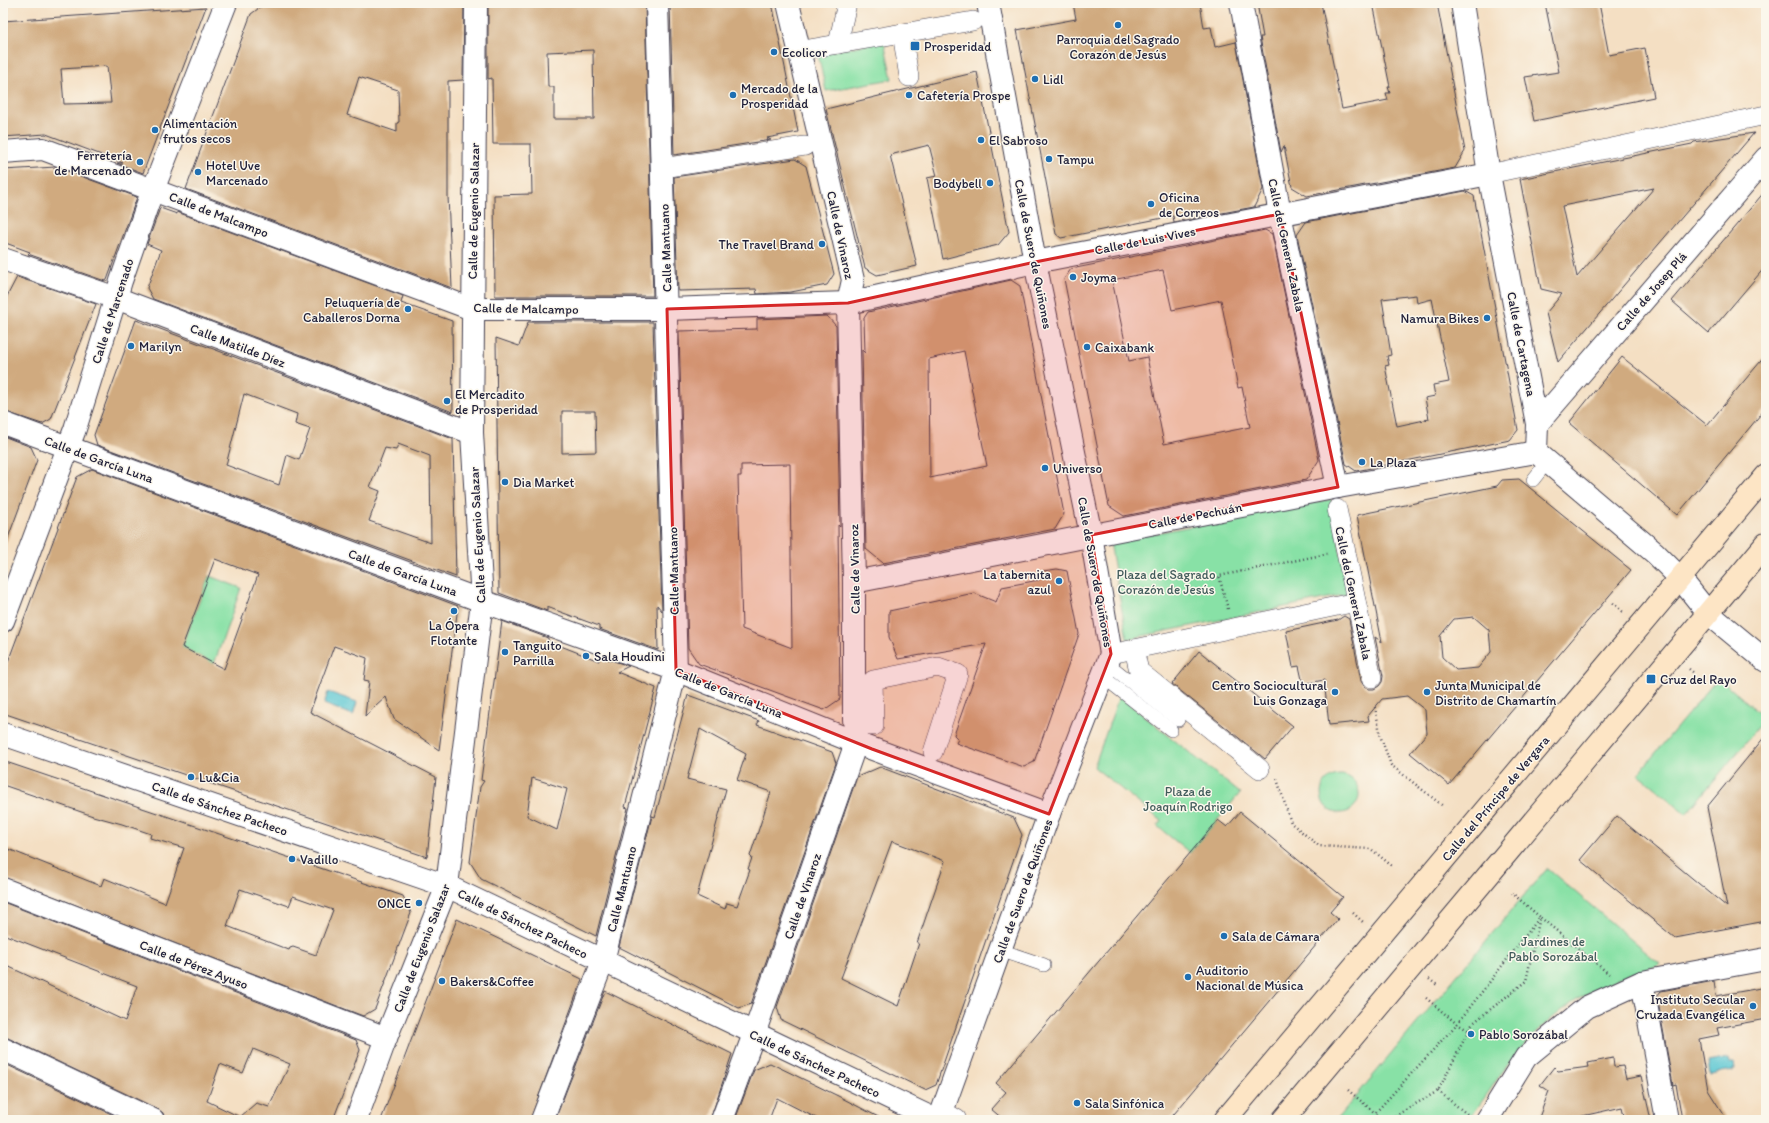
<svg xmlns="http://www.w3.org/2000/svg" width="1769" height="1123" viewBox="0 0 1769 1123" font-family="Itim,sans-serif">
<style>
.green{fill:#88e1a6;stroke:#558270}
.water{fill:#5bc7d3;stroke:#3e7487}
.building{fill:#d0aa7f;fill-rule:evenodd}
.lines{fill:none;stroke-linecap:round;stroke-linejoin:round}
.service-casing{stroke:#423e4f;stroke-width:14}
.pedestrian-casing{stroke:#423e4f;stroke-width:20}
.minor-casing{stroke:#423e4f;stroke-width:24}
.tertiary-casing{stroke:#423e4f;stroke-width:24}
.secondary-casing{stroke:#423e4f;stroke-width:24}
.path{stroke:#423e4f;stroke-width:2.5;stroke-dasharray:1 3;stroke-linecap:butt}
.service{stroke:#fff;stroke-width:13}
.pedestrian{stroke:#fff;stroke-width:19}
.minor{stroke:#fff;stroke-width:22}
.tertiary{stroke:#fff;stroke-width:22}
.secondary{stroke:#fde5c5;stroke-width:22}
.marked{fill:#d62828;fill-opacity:0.2;stroke:#d62828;stroke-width:3;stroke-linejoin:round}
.poi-dot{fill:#1f6fb2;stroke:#fbf7ec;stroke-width:1.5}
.labels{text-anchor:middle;stroke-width:3;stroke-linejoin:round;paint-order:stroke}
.poi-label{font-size:13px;fill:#22223b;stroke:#fbf7ec;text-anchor:start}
.street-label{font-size:13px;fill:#22223b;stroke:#fbf7ec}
.park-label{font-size:13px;fill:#415b5b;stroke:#fbf7ec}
</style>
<rect width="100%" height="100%" fill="#fbf7ec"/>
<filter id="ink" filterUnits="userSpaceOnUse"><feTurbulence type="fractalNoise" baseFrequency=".025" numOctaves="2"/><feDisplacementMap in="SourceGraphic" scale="8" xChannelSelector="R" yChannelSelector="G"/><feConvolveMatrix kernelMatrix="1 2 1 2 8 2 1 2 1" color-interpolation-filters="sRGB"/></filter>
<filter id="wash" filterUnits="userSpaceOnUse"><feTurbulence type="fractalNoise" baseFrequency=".012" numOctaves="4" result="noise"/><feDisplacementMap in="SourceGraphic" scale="16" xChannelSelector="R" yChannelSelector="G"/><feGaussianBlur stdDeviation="0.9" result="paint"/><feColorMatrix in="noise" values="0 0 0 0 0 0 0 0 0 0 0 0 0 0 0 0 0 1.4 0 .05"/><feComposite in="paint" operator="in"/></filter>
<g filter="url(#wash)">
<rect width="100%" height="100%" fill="#f4dfc3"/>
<!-- green -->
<g class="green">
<polygon points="884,41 892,79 826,91 818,54"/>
<polygon points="1331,499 1348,594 1127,639 1110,542"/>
<polygon points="209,576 241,588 214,664 182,647"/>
<polygon points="1718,678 1766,718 1686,814 1638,774"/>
<polygon points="1119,696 1240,793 1190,853 1157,826 1161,821 1094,767"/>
<circle cx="1340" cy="794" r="19"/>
<path d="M1546,869h2l112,95 -2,2c-73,17 -125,59 -166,121 -7,11 -16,21 -22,33h-134z"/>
</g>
<!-- water -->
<g class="water">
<polygon points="328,692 357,702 353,715 324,704"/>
<polygon points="1729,1058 1730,1062 1734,1062 1735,1069 1733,1069 1733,1071 1710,1075 1708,1062"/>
</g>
<g id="blocks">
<!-- building -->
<g class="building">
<path d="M266,3h198l-1,77 -15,1v115l4,92 -266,-99 65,-175zM359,77l39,13 1,32 -2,1v9l-50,-17z"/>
<path d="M488,3h157l8,293h-158l-1,-101 38,-1 -1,-50h-38l-1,-66 -4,1zM593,50l1,69h-40v-32h-6l-1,-35z"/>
<polygon points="670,3 772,3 798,132 767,138 771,140 674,155"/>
<polygon points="1073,3 1200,3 1204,28 1211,27 1215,47 1236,42 1263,189 1254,207 1174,222 1173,216 1061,238 1056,234 1017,30 1076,19"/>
<polygon points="1257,3 1321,3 1342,109 1388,100 1386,93 1390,93 1388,87 1390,87 1373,3 1437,3 1465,151 1455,168 1307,196 1292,187 1284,146 1281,152 1260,37 1263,37"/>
<polygon points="1545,3 1599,3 1609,55 1645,48 1654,97 1534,121 1525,77 1559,72"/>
<path d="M206,7l-63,166 -26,-10h6l-77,-29 -43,3v-116zM107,66l4,37 -47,1 -3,-35z"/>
<polygon points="977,72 1009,232 998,245 943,259 927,178 937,176 929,145 890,155 917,266 877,275 865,268 826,109"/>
<path d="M1754,133l-196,229 -12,-49 16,-19 -21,-5 -21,-110 172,-35 2,-2zM1654,188l-77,89 -15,-71z"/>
<polygon points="795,159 806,166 834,274 827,285 791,292 757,294 756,289 678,291 674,177"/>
<polygon points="56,167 137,197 107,280 105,281 28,254 30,252 3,242 3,170"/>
<polygon points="1766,190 1766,266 1709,333 1672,301"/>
<path d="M1465,191l9,5 44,234 -8,10 -154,31 -10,-7 -49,-229 9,-13zM1416,295l1,8 15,-4 17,83 -16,3 2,11 -10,2 4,21 -32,7 -12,-60 4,-1 -2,-9 4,-1 -9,-56z"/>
<polygon points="160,208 177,214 177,212 403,296 401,303 452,321 453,412 153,299 147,288 161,250 147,244"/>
<path d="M1265,230l7,4 47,226 -13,20 -182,36 -15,-10 -45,-227 7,-10zM1163,270l9,40 49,-10 17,88 4,-1 8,40 -86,17 -17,-87 -18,4 -17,-81z"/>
<polygon points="17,277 96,304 51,419 42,424 3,411 3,304"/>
<path d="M1011,280l9,6 44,228 -9,15 -172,34 -17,-14 -4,-199 3,3 -1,-35 4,-6zM964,351l23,115 -57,12 -1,-119z"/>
<path d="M827,316l9,10 4,201 -2,-2 2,174 -16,11 -125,-46 -11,-16 -9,-317 78,-2v-10zM790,464l2,184 -50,-19 -4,-153h3v-11z"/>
<path d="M136,320l317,119 3,138 -359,-132 -3,-10zM244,394l53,20 -2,10 15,5 -11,31 -12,-5 -8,30 -53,-20zM398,444l32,12 1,87 -62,-22 11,-30 -10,-4 15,-39 11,2z"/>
<path d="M528,322h125l9,289 -5,-6 1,45 -59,-21v-3l-52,-19v4l-48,-18 -3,-255 23,8zM562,411h33l1,41 -34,1z"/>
<polygon points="1766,355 1766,408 1677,515 1569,423 1622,357 1707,425"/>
<polygon points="3,436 31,447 37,460 5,546 3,546"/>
<path d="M92,469l366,137 -19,144 -45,-31 -8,-22 -21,19 4,-35 -5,-1 3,-22 -33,-12 -24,66 126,65 -9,80 -424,-144v-37l6,-17 68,-182zM215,559l43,16 -34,94 -42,-22z"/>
<path d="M1519,479l112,91 -182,215 -39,-32 17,-20 -2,-23 -18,-14 -25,3 -14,17 1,5 -40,4 -5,-45 -21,4 -4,-18 -6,1 -7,-36 52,-11 6,-4 5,3 12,62 3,5 5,3h5l5,-3 3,-4 1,-6 -8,-39 7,5 -25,-127 140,-29 5,-6zM1474,617l15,13 2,22 -13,16 -22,2 -14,-13 -2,-21 14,-17z"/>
<polygon points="1057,569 1067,571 1079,634 1034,762 1024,767 956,743 958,739 954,735 986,644 898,659 889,637 889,611 974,593 996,602 1002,587 1039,580 1043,571"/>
<path d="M502,621l46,17v3l51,20v-5l30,10 -12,6 39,16 -31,119 3,1 -32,128 -115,-57 -11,-17 10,-75 4,-6 -3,-1zM532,778l35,11 -10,41 -30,-14z"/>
<polygon points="1199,651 1293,726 1265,759 1172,684"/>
<path d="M688,695l71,26 -2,4 75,27 4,11 -85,241 -12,4 -120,-61 33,-131 3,1zM700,729l46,25 -9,26 34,12 -21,64 2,2 -4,11 2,1 -13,36 -10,-3 -2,6 -28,-13 29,-107 -39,-10z"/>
<polygon points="1766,735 1766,821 1765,823 1766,921 1675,938 1580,860 1617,816 1727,907 1707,807"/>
<path d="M3,761l400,135 8,17 -36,96 -12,7 -360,-139v-30l98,39 3,-8 61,25 19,-55 -34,-10 1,-4 -29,-10 -29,-8 -90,-31zM240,889l49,17 4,-10 40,14 -17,45 -23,-8 -3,1 -1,2 -62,-24z"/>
<path d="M880,767l134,51 8,17 -86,250 -11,5 -144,-70 -4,-13 80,-230zM892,841l53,20 -28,82h2l-21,63 -57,-28z"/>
<polygon points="1240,812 1343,897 1330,912 1338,919 1169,1120 1004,1120 991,1109 1006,1092 996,1083 1218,820 1227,827"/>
<path d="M3,902l353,138 4,10 -27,70h-168l-2,-7 -5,-4 -150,-71 -5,-1v-73l122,57 12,-35 -134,-52zM253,1049l37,15 -21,43 -13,-4 -16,14 -33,-16 13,-37 23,9z"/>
<polygon points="457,919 582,979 530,1120 381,1120"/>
<polygon points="1714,981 1716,996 1766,987 1766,1019 1717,1028 1719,1035 1699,1039 1708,1090 1727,1120 1682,1120 1676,1084 1673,1085 1657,996 1661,991"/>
<polygon points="605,991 732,1054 710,1120 555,1120"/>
<polygon points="1613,1058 1614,1067 1623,1066 1626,1079 1641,1076 1651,1120 1625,1120 1622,1107 1565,1120 1538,1120 1549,1091 1540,1085 1554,1067 1558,1071 1589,1067 1588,1063"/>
<polygon points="3,1063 124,1120 3,1120"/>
<polygon points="770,1063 838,1096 884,1120 820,1120 777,1098 769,1120 735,1120 754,1070"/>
</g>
</g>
</g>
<g filter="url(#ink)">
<use href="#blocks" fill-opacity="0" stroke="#423e4f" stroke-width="1"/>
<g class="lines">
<!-- service casing -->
<g class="service-casing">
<g id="service">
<polyline points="1533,480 1547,462"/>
<polyline points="1107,663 1178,720"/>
<polyline points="1102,676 1171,730"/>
<polyline points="1000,950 1044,965"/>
<polyline points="944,1108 959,1117"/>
</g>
</g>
<!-- pedestrian casing -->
<g class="pedestrian-casing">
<g id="pedestrian">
<polyline points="902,33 909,77"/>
<polyline points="838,44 847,3"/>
<polyline points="809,49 973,21"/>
<polyline points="662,168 805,146"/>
<polyline points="1489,174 1766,115"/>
<polyline points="1337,509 1372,678"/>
<polyline points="1134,649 1139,671 1260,769"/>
<polyline points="1111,654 1356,602"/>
<polyline points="870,726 874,726 873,680 938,667 958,674 933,752"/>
</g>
</g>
<!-- minor casing -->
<g class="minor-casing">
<g id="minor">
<polyline points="1241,3 1280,214 1338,487"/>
<polyline points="3,152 43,149 472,309 667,309 848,303 1035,262 1489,174"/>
<polyline points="3,259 116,298 472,433"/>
<polyline points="3,423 482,601 676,670 862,745 1049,814"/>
<polyline points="1537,424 1766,158"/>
<polyline points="854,582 1338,487 1536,452"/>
<polyline points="1708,613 1766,661"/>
<polyline points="3,621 75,429 121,281 148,203 226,3"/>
<polyline points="3,734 447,886 936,1120"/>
<polyline points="3,889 386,1038"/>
<polyline points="1642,982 1667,1120"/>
<polyline points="3,1049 153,1120"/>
<polyline points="356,1120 386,1038 447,886 482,601 472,433 476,3"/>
<polyline points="542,1120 603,961 676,670 657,3"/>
<polyline points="722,1120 754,1034 856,743 854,719 854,582 848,303 853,280 788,3"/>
<polyline points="939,1120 1049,814 1111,654 1091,535 1035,262 988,3"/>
<polyline points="1487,1120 1526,1057 1587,1007 1642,982 1766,959"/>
</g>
</g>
<!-- tertiary casing -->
<g class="tertiary-casing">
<polyline id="tertiary" points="1462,3 1489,174 1537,424 1536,452 1655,553 1680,578 1708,613"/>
</g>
<!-- secondary casing -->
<g class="secondary-casing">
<g id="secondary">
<polyline points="1225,1120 1766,476"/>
<polyline points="1283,1120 1766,544"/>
</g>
</g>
<!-- path -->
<g class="path">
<polyline points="1613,603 1623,612"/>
<polyline points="1228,609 1219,576 1327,554"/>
<polyline points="1689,669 1694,673"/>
<polyline points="1375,707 1381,738 1391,765 1443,806"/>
<polyline points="1277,779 1291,823 1319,846 1371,849 1392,866"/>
<polyline points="1353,913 1363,922"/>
<polyline points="1429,979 1437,985"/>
<polyline points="1426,998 1457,1024 1468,1030"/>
<polyline points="1348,1090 1375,1113"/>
<polyline points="1438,1091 1467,1114"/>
<polyline points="1383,1120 1375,1113 1457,1024 1540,917 1609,974"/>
<polyline points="1388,1120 1438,1091 1472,1024 1526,981 1540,917 1512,893"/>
</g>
<!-- service -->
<use href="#service" class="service"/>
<!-- pedestrian -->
<use href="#pedestrian" class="pedestrian"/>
<!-- minor -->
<use href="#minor" class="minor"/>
<!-- tertiary -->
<use href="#tertiary" class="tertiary"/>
<!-- secondary -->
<use href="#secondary" class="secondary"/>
</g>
</g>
<!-- marked area -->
<path class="marked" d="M1280,214l58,273 -247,48 20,119 -62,160 -177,-65 -196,-79 -9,-361 181,-6 187,-41z"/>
<!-- markers -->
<g class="poi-dot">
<circle cx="1118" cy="25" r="4"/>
<rect x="910" y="41" width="10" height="10" rx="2"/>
<circle cx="774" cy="52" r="4"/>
<circle cx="1035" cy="79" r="4"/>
<circle cx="733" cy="95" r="4"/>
<circle cx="909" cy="95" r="4"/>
<circle cx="155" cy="130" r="4"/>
<circle cx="981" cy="140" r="4"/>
<circle cx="1049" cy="159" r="4"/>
<circle cx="140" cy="162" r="4"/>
<circle cx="198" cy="172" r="4"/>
<circle cx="990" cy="183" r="4"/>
<circle cx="1151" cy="204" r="4"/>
<circle cx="822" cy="244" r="4"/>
<circle cx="1073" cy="277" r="4"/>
<circle cx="408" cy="309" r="4"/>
<circle cx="1487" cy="318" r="4"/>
<circle cx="131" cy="346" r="4"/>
<circle cx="1087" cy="347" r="4"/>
<circle cx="447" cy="401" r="4"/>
<circle cx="1362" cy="462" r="4"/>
<circle cx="1045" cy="468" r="4"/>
<circle cx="505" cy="482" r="4"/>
<circle cx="1059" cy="581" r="4"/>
<circle cx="454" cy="611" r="4"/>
<circle cx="505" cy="652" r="4"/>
<circle cx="586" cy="656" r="4"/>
<rect x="1646" y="674" width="10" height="10" rx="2"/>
<circle cx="1335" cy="692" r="4"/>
<circle cx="1427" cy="692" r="4"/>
<circle cx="191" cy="777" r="4"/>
<circle cx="292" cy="859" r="4"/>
<circle cx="419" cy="903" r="4"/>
<circle cx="1224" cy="936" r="4"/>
<circle cx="1188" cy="977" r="4"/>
<circle cx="442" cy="981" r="4"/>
<circle cx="1753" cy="1006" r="4"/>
<circle cx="1471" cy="1034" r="4"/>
<circle cx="1077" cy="1103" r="4"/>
</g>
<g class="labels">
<!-- poi labels -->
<g class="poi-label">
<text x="1118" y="44" text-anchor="middle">Parroquia del Sagrado<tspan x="1118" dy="15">Corazón de Jesús</tspan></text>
<text x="924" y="51">Prosperidad</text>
<text x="782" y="57">Ecolicor</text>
<text x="1043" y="84">Lidl</text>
<text x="741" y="93">Mercado de la<tspan x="741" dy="15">Prosperidad</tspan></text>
<text x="917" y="100">Cafetería Prospe</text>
<text x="163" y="128">Alimentación<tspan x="163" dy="15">frutos secos</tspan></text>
<text x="989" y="145">El Sabroso</text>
<text x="132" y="160" text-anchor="end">Ferretería<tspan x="132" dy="15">de Marcenado</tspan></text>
<text x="1057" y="164">Tampu</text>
<text x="206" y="170">Hotel Uve<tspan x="206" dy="15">Marcenado</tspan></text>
<text x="982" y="188" text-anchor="end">Bodybell</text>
<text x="1159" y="202">Oficina<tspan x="1159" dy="15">de Correos</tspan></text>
<text x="814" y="249" text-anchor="end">The Travel Brand</text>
<text x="1081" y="282">Joyma</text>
<text x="400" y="307" text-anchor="end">Peluquería de<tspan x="400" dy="15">Caballeros Dorna</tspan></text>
<text x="1479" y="323" text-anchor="end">Namura Bikes</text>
<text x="139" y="351">Marilyn</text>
<text x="1095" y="352">Caixabank</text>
<text x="455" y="399">El Mercadito<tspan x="455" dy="15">de Prosperidad</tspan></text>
<text x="1370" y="467">La Plaza</text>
<text x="1053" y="473">Universo</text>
<text x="513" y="487">Dia Market</text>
<text x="1051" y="579" text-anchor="end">La tabernita<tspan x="1051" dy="15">azul</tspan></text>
<text x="454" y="630" text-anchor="middle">La Ópera<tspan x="454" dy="15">Flotante</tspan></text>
<text x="513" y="650">Tanguito<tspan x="513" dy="15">Parrilla</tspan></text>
<text x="594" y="661">Sala Houdini</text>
<text x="1660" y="684">Cruz del Rayo</text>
<text x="1327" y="690" text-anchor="end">Centro Sociocultural<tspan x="1327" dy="15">Luis Gonzaga</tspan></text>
<text x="1435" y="690">Junta Municipal de<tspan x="1435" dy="15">Distrito de Chamartín</tspan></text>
<text x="199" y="782">Lu&amp;Cia</text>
<text x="300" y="864">Vadillo</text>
<text x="411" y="908" text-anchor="end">ONCE</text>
<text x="1232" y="941">Sala de Cámara</text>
<text x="1196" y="975">Auditorio<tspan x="1196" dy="15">Nacional de Música</tspan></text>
<text x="450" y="986">Bakers&amp;Coffee</text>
<text x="1745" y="1004" text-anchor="end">Instituto Secular<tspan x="1745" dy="15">Cruzada Evangélica</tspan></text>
<text x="1479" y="1039">Pablo Sorozábal</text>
<text x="1085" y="1108">Sala Sinfónica</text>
</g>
<!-- street labels -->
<g class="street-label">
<text transform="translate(473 211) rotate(-89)" y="5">Calle de Eugenio Salazar</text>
<text transform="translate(219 214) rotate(21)" y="5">Calle de Malcampo</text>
<text transform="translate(841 235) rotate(78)" y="5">Calle de Vinaroz</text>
<text transform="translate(1145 240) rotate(-11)" y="5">Calle de Luis Vives</text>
<text transform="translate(1287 245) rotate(78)" y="5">Calle del General Zabala</text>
<text transform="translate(665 248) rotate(-92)" y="5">Calle Mantuano</text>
<text transform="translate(1034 254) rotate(79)" y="5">Calle de Suero de Quiñones</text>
<text transform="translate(1651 291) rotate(-49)" y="5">Calle de Josep Plá</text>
<text transform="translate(526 308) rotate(1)" y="5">Calle de Malcampo</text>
<text transform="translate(112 311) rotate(-72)" y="5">Calle de Marcenado</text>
<text transform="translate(1522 344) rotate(79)" y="5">Calle de Cartagena</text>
<text transform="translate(238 345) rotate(21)" y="5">Calle Matilde Díez</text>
<text transform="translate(99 459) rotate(20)" y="5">Calle de García Luna</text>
<text transform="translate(1195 515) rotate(-11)" y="5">Calle de Pechuán</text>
<text transform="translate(477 535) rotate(-93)" y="5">Calle de Eugenio Salazar</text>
<text transform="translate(854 569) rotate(-91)" y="5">Calle de Vinaroz</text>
<text transform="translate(673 571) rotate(-91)" y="5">Calle Mantuano</text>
<text transform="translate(403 572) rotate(20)" y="5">Calle de García Luna</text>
<text transform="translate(1096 572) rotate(80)" y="5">Calle de Suero de Quiñones</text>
<text transform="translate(1354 593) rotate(78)" y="5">Calle del General Zabala</text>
<text transform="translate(729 692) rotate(22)" y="5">Calle de García Luna</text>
<text transform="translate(1495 798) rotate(-50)" y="5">Calle del Príncipe de Vergara</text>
<text transform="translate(220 808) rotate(19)" y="5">Calle de Sánchez Pacheco</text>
<text transform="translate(621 889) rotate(-76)" y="5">Calle Mantuano</text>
<text transform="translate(1022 891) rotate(-70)" y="5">Calle de Suero de Quiñones</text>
<text transform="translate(802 896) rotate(-71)" y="5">Calle de Vinaroz</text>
<text transform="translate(523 923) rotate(26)" y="5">Calle de Sánchez Pacheco</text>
<text transform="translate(421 948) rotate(-69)" y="5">Calle de Eugenio Salazar</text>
<text transform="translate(194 964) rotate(21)" y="5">Calle de Pérez Ayuso</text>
<text transform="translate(815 1063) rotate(25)" y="5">Calle de Sánchez Pacheco</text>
</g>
<!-- park labels -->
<g class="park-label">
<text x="1166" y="579">Plaza del Sagrado<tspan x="1166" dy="15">Corazón de Jesús</tspan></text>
<text x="1188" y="796">Plaza de<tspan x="1188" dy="15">Joaquín Rodrigo</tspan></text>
<text x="1553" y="946">Jardines de<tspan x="1553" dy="15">Pablo Sorozábal</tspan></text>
</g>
</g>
<!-- margin -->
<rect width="1769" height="1123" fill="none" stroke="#fbf7ec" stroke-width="16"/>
</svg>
